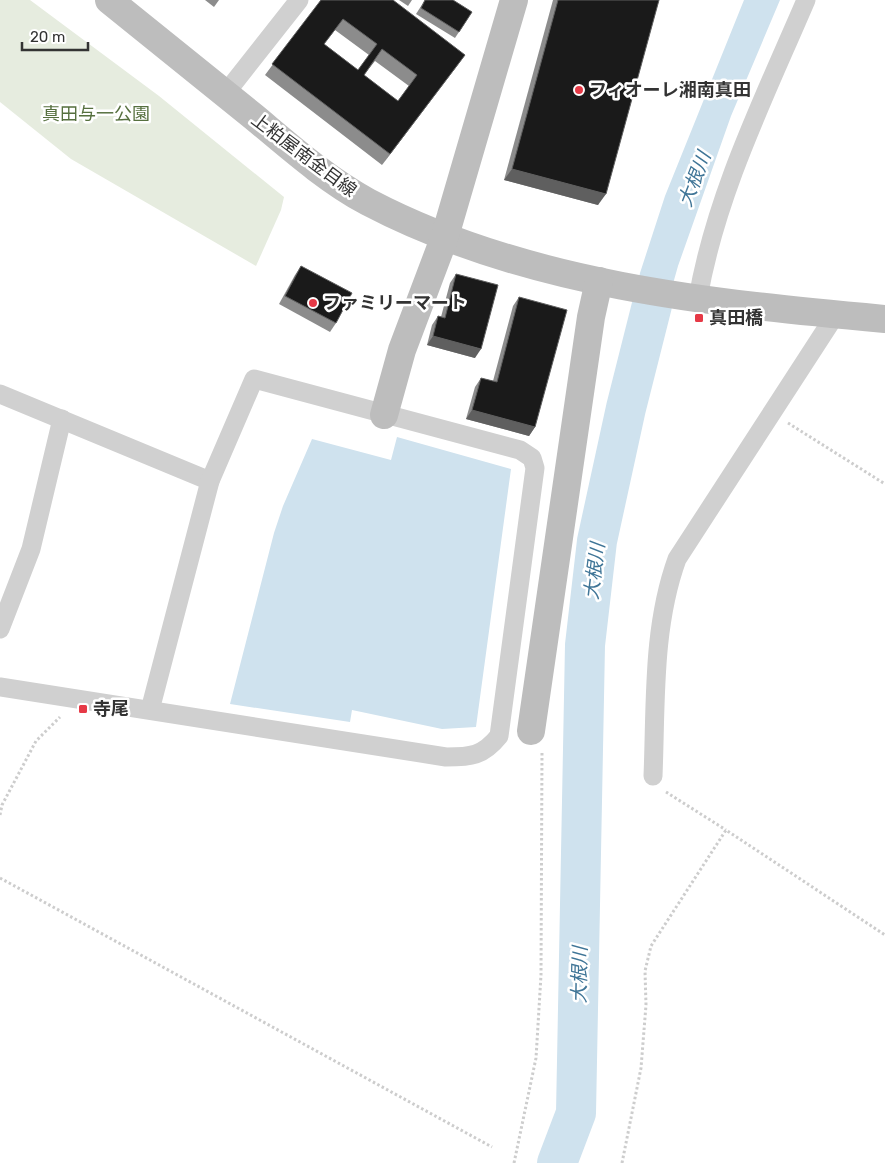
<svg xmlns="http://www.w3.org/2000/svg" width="885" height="1163" viewBox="0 0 885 1163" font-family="Rubik,'Noto Sans JP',sans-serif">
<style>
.green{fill:#e6ecdf}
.water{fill:#cfe2ee;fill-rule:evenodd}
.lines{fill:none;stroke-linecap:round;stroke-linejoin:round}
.river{stroke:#cfe2ee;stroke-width:40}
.path{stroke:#cdcdcd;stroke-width:3;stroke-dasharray:2.5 2.5;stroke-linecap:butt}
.street{stroke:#d0d0d0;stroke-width:19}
.secondary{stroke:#bdbdbd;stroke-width:28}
.wall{fill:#8c8c8c;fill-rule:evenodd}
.shaded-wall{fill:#5f5f5f}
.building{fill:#1a1a1a;stroke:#5f5f5f;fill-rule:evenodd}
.poi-dot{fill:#e63946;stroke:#fff;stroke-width:2}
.labels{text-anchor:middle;stroke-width:5;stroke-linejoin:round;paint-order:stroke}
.poi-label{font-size:18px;font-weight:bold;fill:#333;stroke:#fff;text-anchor:start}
.park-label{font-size:18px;fill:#56703f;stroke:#fff}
.street-label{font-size:18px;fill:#333;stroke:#fff}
.water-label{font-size:19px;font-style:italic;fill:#3f7597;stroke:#fff}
</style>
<rect width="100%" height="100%" fill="#fff"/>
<!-- green -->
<polygon class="green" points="0,0 30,0 159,96 284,197 281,210 256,266 71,159 0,102"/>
<!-- water -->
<g class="water">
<path d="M744,0h36l-49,116 -53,150 -13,46 -4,31 -15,44 -26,111 -20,171 -5,-2 -7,3 -13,59 -1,50 8,23 -3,52 3,12 14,15 1,126 -4,40 -8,56 -12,60h-22c5,-16 15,-29 20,-45 9,-26 23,-182 13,-203 -3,-6 -13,-8 -19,-11l1,-142 5,-104 16,-137 53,-248 25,-77zM630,354h5l6,5 -10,65 -15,38 -3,-2 16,-50v-7l-9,-11 7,-34zM593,543l2,36 -3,20 6,46 -2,4 -9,1 -8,-3 7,-63 6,-27 -2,-13z"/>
<polygon points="397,437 511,469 476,727 442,729 352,710 350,722 230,704 274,533 283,506 312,439 391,460"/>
</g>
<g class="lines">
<!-- river -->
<polyline class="river" points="557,1163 576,1113 585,645 597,541 626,408 652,305"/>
<!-- path -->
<g class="path">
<polyline points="788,423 885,484"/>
<polyline points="666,792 726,830"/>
<polyline points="0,815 2,805 36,741 60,717"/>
<polyline points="0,878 492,1147"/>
<polyline points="514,1163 536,1058 541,975 542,751"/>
<polyline points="622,1163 641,1068 646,1005 645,971 651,946 726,830 885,935"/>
</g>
<!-- street -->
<g class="street">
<polyline points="225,94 299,0"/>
<path d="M698,298c18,-104 67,-202 108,-298"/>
<polyline points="0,394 210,481"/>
<polyline points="0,629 31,549 62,419"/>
<path d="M0,687l446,70c25,0 37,-1 53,-21l36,-268 -3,-10 -12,-8 -266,-71 -44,102 -60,229"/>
<path d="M653,776c3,-72 -1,-148 24,-217l159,-245"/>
</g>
<!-- secondary -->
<g class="secondary">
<path d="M109,0c48,39 96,78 145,117 36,30 73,63 114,85 158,83 343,101 517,117"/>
<polyline points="384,415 402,350 445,236 514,0"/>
<polyline points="531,731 591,317 599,281"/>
</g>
</g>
<!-- wall -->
<g class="wall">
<polygon points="205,0 219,0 214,7"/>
<path d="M321,0l144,55 -83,110 -117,-90zM335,30l34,25 -11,15 -34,-26zM375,61l34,25 -11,15 -34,-26z"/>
<polygon points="399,0 412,0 408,6"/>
<polygon points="425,0 472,12 455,38 416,14"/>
<polygon points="553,0 659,0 598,205 504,180"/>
<polygon points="301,266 336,323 330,332 279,304 295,275"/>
<polygon points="456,274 475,358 427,345 432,325 438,316 441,317 450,283"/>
<polygon points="519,297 535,427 529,436 466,419 475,387 481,378 493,381 513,306"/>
</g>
<!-- shaded-wall -->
<g class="shaded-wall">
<polygon points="465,55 457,66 382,165 390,154"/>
<polygon points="512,169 606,194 598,205 504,180"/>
<polygon points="433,336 481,349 475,358 427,345"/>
<polygon points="472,410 535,427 529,436 466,419"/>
</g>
<!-- building -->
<g class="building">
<path d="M321,0h72l72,55 -75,99 -118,-90zM343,19l34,25 -19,26 -34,-26zM382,49l35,26 -19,26 -34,-26z"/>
<polygon points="425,0 453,0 472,12 459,32 421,8"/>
<polygon points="558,0 659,0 606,194 512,169"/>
<polygon points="301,266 352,293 336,323 285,296"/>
<polygon points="456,274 498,285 481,349 433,336 438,316 445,318"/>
<polygon points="519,297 567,310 535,427 472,410 481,378 497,382"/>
</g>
<!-- markers -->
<g class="poi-dot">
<circle cx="579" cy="90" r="5"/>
<circle cx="313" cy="303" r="5"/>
<rect x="694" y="313" width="10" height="10" rx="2.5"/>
<rect x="78" y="704" width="10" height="10" rx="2.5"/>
</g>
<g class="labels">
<!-- poi labels -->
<g class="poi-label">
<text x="589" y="96">フィオーレ湘南真田</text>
<text x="323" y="309">ファミリーマート</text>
<text x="709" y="324">真田橋</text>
<text x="93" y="715">寺尾</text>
</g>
<!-- park labels -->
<g class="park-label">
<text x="96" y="120">真田与一公園</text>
</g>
<!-- street labels -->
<g class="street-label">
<text transform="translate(304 155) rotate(37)" y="6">上粕屋南金目線</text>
</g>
<!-- water labels -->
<g class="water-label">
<text transform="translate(694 179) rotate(-69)" y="7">大根川</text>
<text transform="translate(594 571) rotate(-83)" y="7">大根川</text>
<text transform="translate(579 975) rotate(-89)" y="7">大根川</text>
</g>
</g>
<!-- scale -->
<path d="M22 42v8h66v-8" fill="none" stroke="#333333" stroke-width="2.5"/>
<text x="30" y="42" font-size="15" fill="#333333" stroke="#ffffff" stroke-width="4" paint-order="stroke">20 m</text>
</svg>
